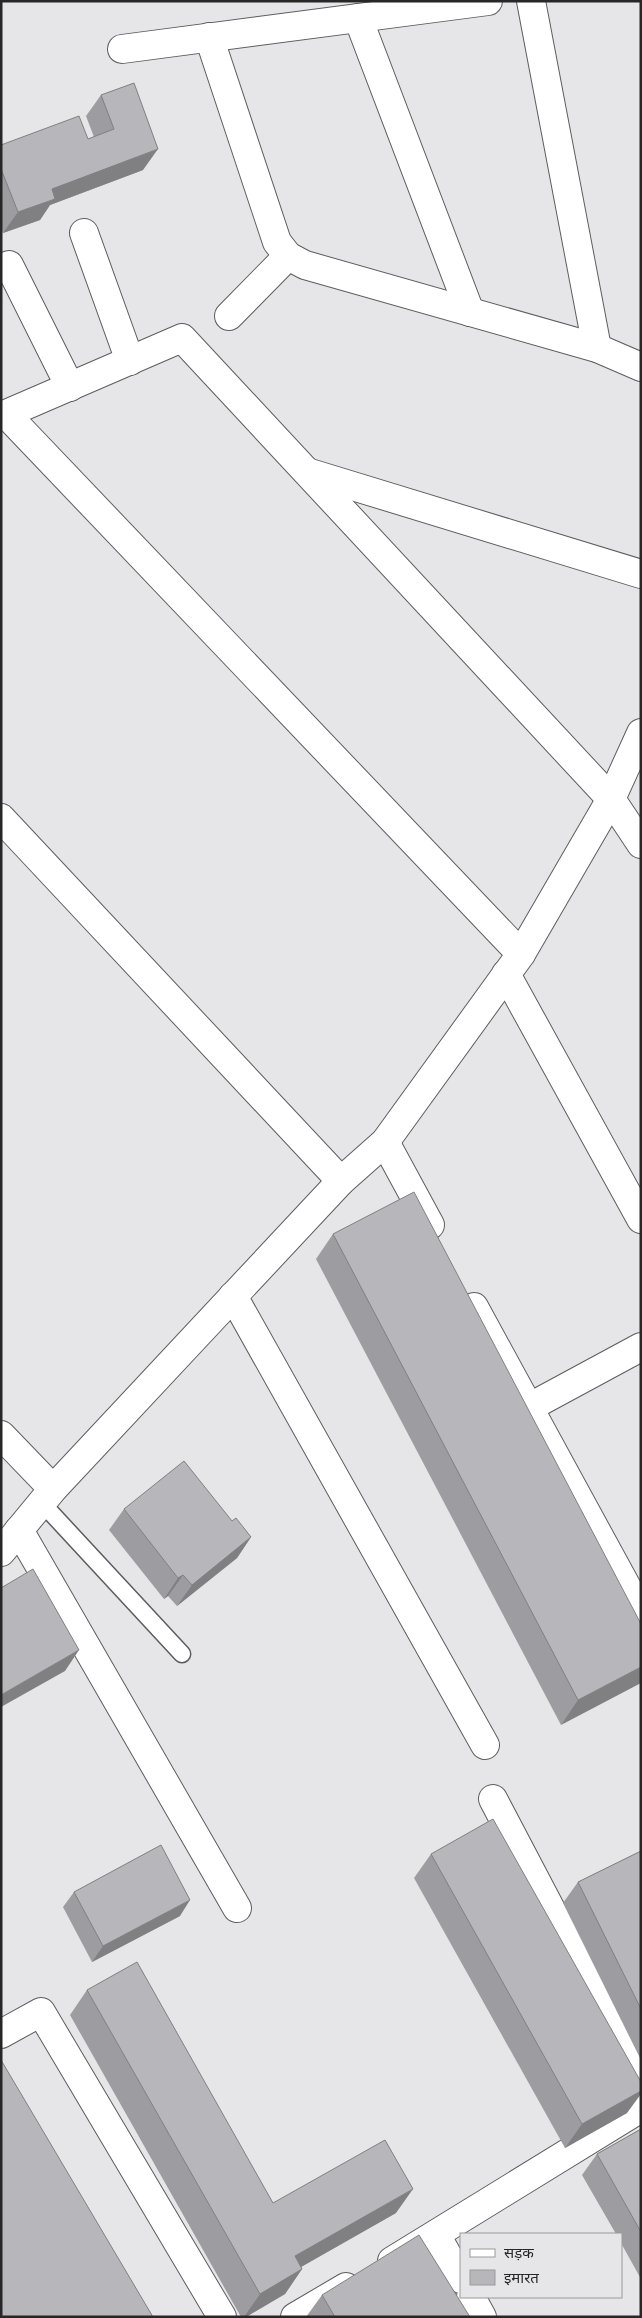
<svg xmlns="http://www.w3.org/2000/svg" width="642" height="2318" viewBox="0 0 642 2318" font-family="Merriweather,'Noto Sans Devanagari',serif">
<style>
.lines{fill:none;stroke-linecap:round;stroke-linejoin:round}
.lane-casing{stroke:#5d5d60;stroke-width:19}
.street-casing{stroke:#5d5d60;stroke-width:30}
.lane{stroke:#fff;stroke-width:16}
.street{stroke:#fff;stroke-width:28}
.wall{fill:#9d9da1}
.shaded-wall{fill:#808083}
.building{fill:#b7b7bb;stroke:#808083}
</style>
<rect width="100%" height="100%" fill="#e6e6e9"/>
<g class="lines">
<!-- lane casing -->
<g class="lane-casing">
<polyline id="lane" points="42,1503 182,1654"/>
</g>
<!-- street casing -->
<g class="street-casing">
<g id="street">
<polyline points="531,1 597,348"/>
<polyline points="358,18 470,312"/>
<polyline points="209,37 277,242 288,256 305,265 597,348 641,367"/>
<polyline points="122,49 488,1"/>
<polyline points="84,233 130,361"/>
<polyline points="9,265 70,387"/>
<polyline points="229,316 288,256"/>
<polyline points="310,473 641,574"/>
<polyline points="1,818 341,1181"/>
<polyline points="521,954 6,414 182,338 611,799 641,844"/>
<polyline points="506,974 641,1219"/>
<polyline points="385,1142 430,1225"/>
<polyline points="233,1296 485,1745"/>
<polyline points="474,1307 641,1613"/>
<polyline points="528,1408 641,1347"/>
<polyline points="1,1435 53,1489"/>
<polyline points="19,1530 237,1908"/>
<polyline points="1,1552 53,1489 341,1181 385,1142 521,954 611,799 641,733"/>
<polyline points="493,1799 641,2081"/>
<polyline points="1,2034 41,2012 222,2317"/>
<polyline points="436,2235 461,2279"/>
<polyline points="392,2261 641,2108"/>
<polyline points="471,2297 482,2317"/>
<polyline points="295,2317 346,2287"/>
</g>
</g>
<!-- lane -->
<use href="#lane" class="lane"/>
<!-- street -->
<use href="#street" class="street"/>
</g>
<!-- wall -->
<g class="wall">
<polygon points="101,95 143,170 50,205 40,220 3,233 1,228 1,145 88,139 94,137 86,116"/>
<polygon points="333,1234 641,1624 561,1725 316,1259"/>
<polygon points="124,1509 232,1521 251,1537 237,1558 177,1606 168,1596 164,1599 109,1530"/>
<polygon points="641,1851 641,2060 563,1903 578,1882"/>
<polygon points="431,1854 627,2113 565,2148 414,1878"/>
<polygon points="74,1892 180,1916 92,1962 63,1907"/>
<polygon points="87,1990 273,2203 396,2213 301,2267 302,2269 285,2294 246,2317 241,2317 70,2015"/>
<polygon points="641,2129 641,2279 621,2243 621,2234 616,2234 582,2175 597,2154"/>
<polygon points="322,2295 470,2317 306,2317"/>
</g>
<!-- shaded-wall -->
<g class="shaded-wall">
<polygon points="158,149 143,170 50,205 40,220 3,233 18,212 52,189"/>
<polygon points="251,1537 237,1558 177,1606 192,1585"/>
<polygon points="183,1575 168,1596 164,1599 178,1578"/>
<polygon points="79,1650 65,1671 1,1707 1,1695"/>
<polygon points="641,1667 641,1683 561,1725 578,1700"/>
<polygon points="190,1900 180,1916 92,1962 103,1946"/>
<polygon points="641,2091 641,2094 627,2113 565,2148 582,2124"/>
<polygon points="413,2189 396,2213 278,2280 295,2256"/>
<polygon points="302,2269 285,2294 246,2317 244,2317 260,2294"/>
</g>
<!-- building -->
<g class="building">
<polygon points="134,83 158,149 52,189 55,199 18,212 1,169 1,145 79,116 88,139 114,129 101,95"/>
<polygon points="414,1192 641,1624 641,1667 578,1700 333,1234"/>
<polygon points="184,1461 232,1521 236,1518 251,1537 192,1585 183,1575 178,1578 124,1509"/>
<polygon points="33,1569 79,1650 1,1695 1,1588"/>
<polygon points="493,1819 641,2082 641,2091 582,2124 431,1854"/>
<polygon points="161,1845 190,1900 103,1946 74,1892"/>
<polygon points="641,1851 641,2009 578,1882"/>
<polygon points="137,1962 273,2203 385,2140 413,2189 295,2256 302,2269 260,2294 87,1990"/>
<polygon points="1,2060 153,2317 1,2317"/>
<polygon points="641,2129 641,2232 597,2154"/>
<polygon points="419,2235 470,2317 335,2317 322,2295"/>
</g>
<!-- border -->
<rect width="642" height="2318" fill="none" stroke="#272728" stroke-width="5"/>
<!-- legend -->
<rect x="460" y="2233" width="162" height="65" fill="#e6e6e9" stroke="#9a9a9c"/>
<rect x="470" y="2249" width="25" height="8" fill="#ffffff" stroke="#9a9a9c"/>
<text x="504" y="2258" font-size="15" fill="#272728">सड़क</text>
<rect x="470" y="2270" width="25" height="15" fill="#b7b7bb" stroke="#9a9a9c"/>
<text x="504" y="2283" font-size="15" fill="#272728">इमारत</text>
</svg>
